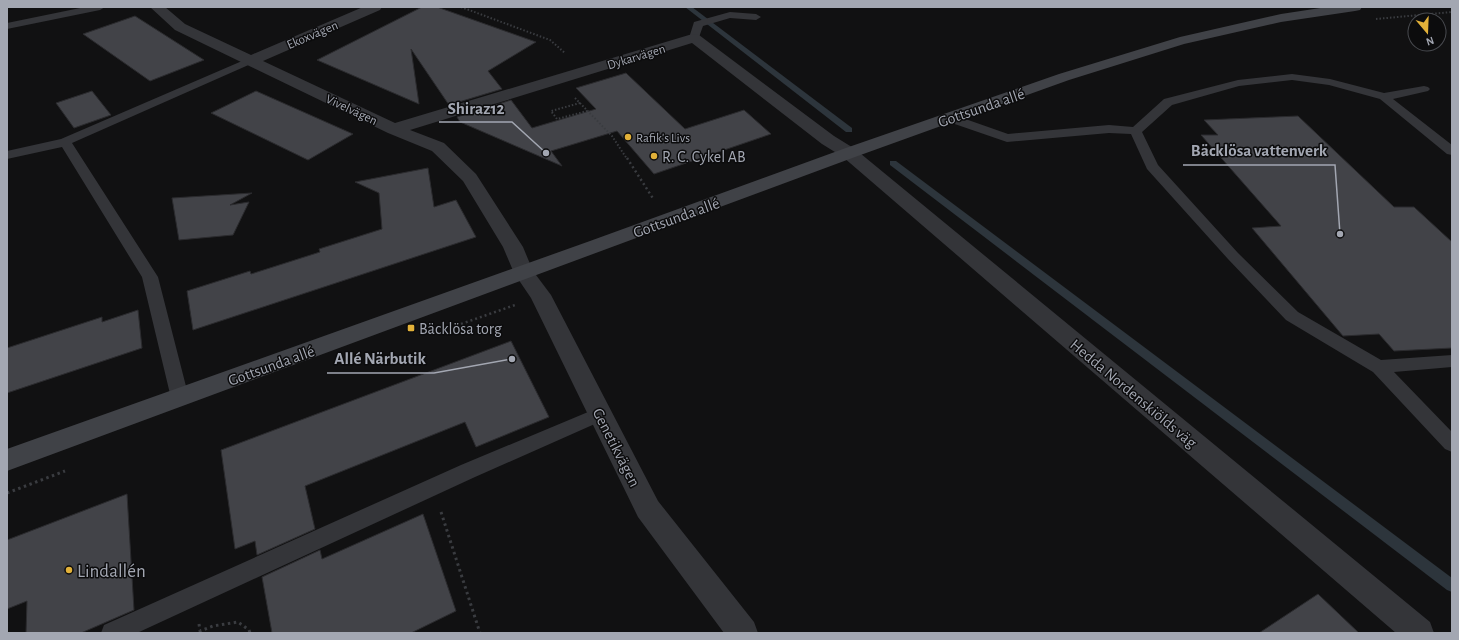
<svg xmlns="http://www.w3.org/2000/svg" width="1459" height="640" viewBox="0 0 1459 640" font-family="'Alegreya Sans',sans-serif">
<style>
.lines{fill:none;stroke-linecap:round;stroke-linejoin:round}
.stream{fill:#2d353c;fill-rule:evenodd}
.building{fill:#424348;stroke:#2b2b2e}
.path-far2{stroke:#3a3c40;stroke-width:2;stroke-dasharray:1.5 2;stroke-linecap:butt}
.path-far1{stroke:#3a3c40;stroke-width:2.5;stroke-dasharray:2 3;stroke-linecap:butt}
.path{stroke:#3a3c40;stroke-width:3;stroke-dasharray:2.5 3.5;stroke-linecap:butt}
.lane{fill:#343539;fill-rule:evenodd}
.street{fill:#343539;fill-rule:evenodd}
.secondary{fill:#404247;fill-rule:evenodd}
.poi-dot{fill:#e2b139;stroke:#0c0c0d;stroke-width:1.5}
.labels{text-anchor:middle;stroke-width:3;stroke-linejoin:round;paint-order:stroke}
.far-street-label{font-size:13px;fill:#a3a7b2;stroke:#0c0c0d}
.far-poi-label{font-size:13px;fill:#a3a7b2;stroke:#0c0c0d;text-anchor:start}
.street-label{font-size:16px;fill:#a3a7b2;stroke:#0c0c0d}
.poi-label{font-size:16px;fill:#a3a7b2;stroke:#0c0c0d;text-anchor:start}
.near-poi-label{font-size:19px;fill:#a3a7b2;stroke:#0c0c0d;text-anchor:start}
.leader{fill:none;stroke:#a3a7b2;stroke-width:1.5}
.callout-dot{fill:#a3a7b2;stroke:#0c0c0d;stroke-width:1.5}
.callout-label{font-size:17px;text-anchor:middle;font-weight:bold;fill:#a3a7b2;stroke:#0c0c0d;stroke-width:3;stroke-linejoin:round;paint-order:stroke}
</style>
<rect width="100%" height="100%" fill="#111112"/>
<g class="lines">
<!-- stream -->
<g class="stream">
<polygon points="685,7 692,7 852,128 852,132 846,132"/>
<polygon points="890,161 896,161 1452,578 1452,592 1447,590 890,165"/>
</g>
</g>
<!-- building -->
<g class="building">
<polygon points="422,7 437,7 536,42 488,71 502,89 449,105 411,49 419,104 317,60"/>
<polygon points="135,16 204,60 150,81 83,34"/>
<polygon points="626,73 685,129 744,110 771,134 654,174 617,131 551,151 562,166 460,122 457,117 511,100 532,128 596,109 576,88"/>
<polygon points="92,91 111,115 74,128 56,103"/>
<polygon points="256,91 353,134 308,160 211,113"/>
<polygon points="1298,116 1394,207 1414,207 1452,242 1452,348 1394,351 1379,334 1343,336 1252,228 1281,226 1201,135 1218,135 1204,120"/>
<polygon points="428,168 434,207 456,200 476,237 193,330 187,291 250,271 251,274 320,252 319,249 382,229 379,193 355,182"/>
<polygon points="252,193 230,205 249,202 233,235 179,240 172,198"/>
<polygon points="138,310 142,348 7,393 7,348 102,317 102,322"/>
<polygon points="511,341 549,417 476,447 465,422 305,486 315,529 257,555 255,541 235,549 221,450"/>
<polygon points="127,494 134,610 81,633 26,633 27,601 7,609 7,540"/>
<polygon points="423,514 456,611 411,633 272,633 262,577 320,550 322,559"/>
<polygon points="1318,594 1359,633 1259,633"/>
</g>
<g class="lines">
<!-- path-far2 -->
<g class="path-far2">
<polyline points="461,7 550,40 565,53"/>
<polyline points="1376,19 1452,12"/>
<polyline points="575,98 612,136 627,159"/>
<polyline points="580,103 551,111 557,119 587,111"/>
</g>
<!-- path-far1 -->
<g class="path-far1">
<polyline points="627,158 654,200"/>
<polyline points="461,324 515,305"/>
</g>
<!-- path -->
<g class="path">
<polyline points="7,493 65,471"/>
<polyline points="441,512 480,633"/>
<polyline points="199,624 200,631 213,626 238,622 249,630 250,633"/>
</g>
<!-- lane -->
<g class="lane">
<polygon points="85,7 105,7 100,10 7,29 7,23"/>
<polygon points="730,12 756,14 761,17 756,20 730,18 703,26 698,40 690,40 689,38 694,22"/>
<polygon points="249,58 254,61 253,63 72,143 158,277 189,398 186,403 180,405 174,403 171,398 142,277 62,147 7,159 7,151 61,139"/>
<polygon points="1292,74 1330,79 1384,93 1424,86 1428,87 1430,89 1428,91 1393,99 1452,145 1452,155 1447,154 1380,99 1329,85 1292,80 1239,86 1172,105 1142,132 1158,165 1238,253 1298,312 1381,360 1452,355 1452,367 1394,372 1452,432 1452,452 1445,449 1373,372 1286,320 1228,259 1147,169 1131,134 1109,133 1007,142 946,121 944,118 946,115 954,115 1008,134 1109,125 1133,127 1164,99 1238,80"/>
<polygon points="600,407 606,409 609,414 606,419 475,477 137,633 101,633 104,625 461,465"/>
</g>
<!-- street -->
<polygon class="street" points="150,7 165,7 185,24 251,55 363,7 382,7 380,10 263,61 395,123 689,35 694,34 699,35 834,136 855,149 1430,622 1434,633 1396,633 843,157 822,144 692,43 410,130 444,143 476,174 523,247 533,271 551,295 658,501 754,622 758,633 724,633 638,517 531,298 514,273 503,247 463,181 432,151 388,133 175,30"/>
<!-- secondary -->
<polygon class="secondary" points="1327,7 1362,7 1360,10 1355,11 1281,22 1184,44 1069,80 855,157 7,471 7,449 590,241 843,149 1059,74 1180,37 1281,14"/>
</g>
<!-- markers -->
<g class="poi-dot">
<circle cx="628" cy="137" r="4"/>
<circle cx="654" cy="156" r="4"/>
<rect x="407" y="324" width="8" height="8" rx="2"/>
<circle cx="69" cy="570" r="4"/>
</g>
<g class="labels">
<!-- far-street labels -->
<g class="far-street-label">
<text transform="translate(312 34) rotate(-23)" y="5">Ekoxvägen</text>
<text transform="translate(636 56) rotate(-17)" y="5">Dykarvägen</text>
<text transform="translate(352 109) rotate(25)" y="5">Vivelvägen</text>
</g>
<!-- far-poi labels -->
<g class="far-poi-label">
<text x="636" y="142">Rafik's Livs</text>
</g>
<!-- street labels -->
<g class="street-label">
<text transform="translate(981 107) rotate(-19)" y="6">Gottsunda allé</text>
<text transform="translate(676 217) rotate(-20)" y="6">Gottsunda allé</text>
<text transform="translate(271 365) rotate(-20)" y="6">Gottsunda allé</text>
<text transform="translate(1134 393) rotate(40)" y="6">Hedda Nordenskiölds väg</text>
<text transform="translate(617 447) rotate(63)" y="6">Genetikvägen</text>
</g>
<!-- poi labels -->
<g class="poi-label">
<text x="662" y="162">R. C. Cykel AB</text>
<text x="419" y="334">Bäcklösa torg</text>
</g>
<!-- near-poi labels -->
<g class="near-poi-label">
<text x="77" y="577">Lindallén</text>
</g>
</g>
<!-- callouts -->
<path class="leader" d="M546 153L512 122H439M1340 234L1335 165H1183M512 359L434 373H327"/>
<g class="callout-dot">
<circle cx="546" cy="153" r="4"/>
<circle cx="1340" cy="234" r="4"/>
<circle cx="512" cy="359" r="4"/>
</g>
<g class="callout-label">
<text x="476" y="114">Shiraz12</text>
<text x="1259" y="156">Bäcklösa vattenverk</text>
<text x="380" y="364">Allé Närbutik</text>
</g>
<!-- border -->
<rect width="1459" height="640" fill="none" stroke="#a3a7b2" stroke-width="16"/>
<!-- north arrow -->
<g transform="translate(1427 32) rotate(161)"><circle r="19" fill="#0c0c0d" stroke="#484a4f"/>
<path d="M0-3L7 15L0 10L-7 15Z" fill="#e2b139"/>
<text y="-6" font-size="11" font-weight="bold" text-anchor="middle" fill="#a3a7b2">N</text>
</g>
</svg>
